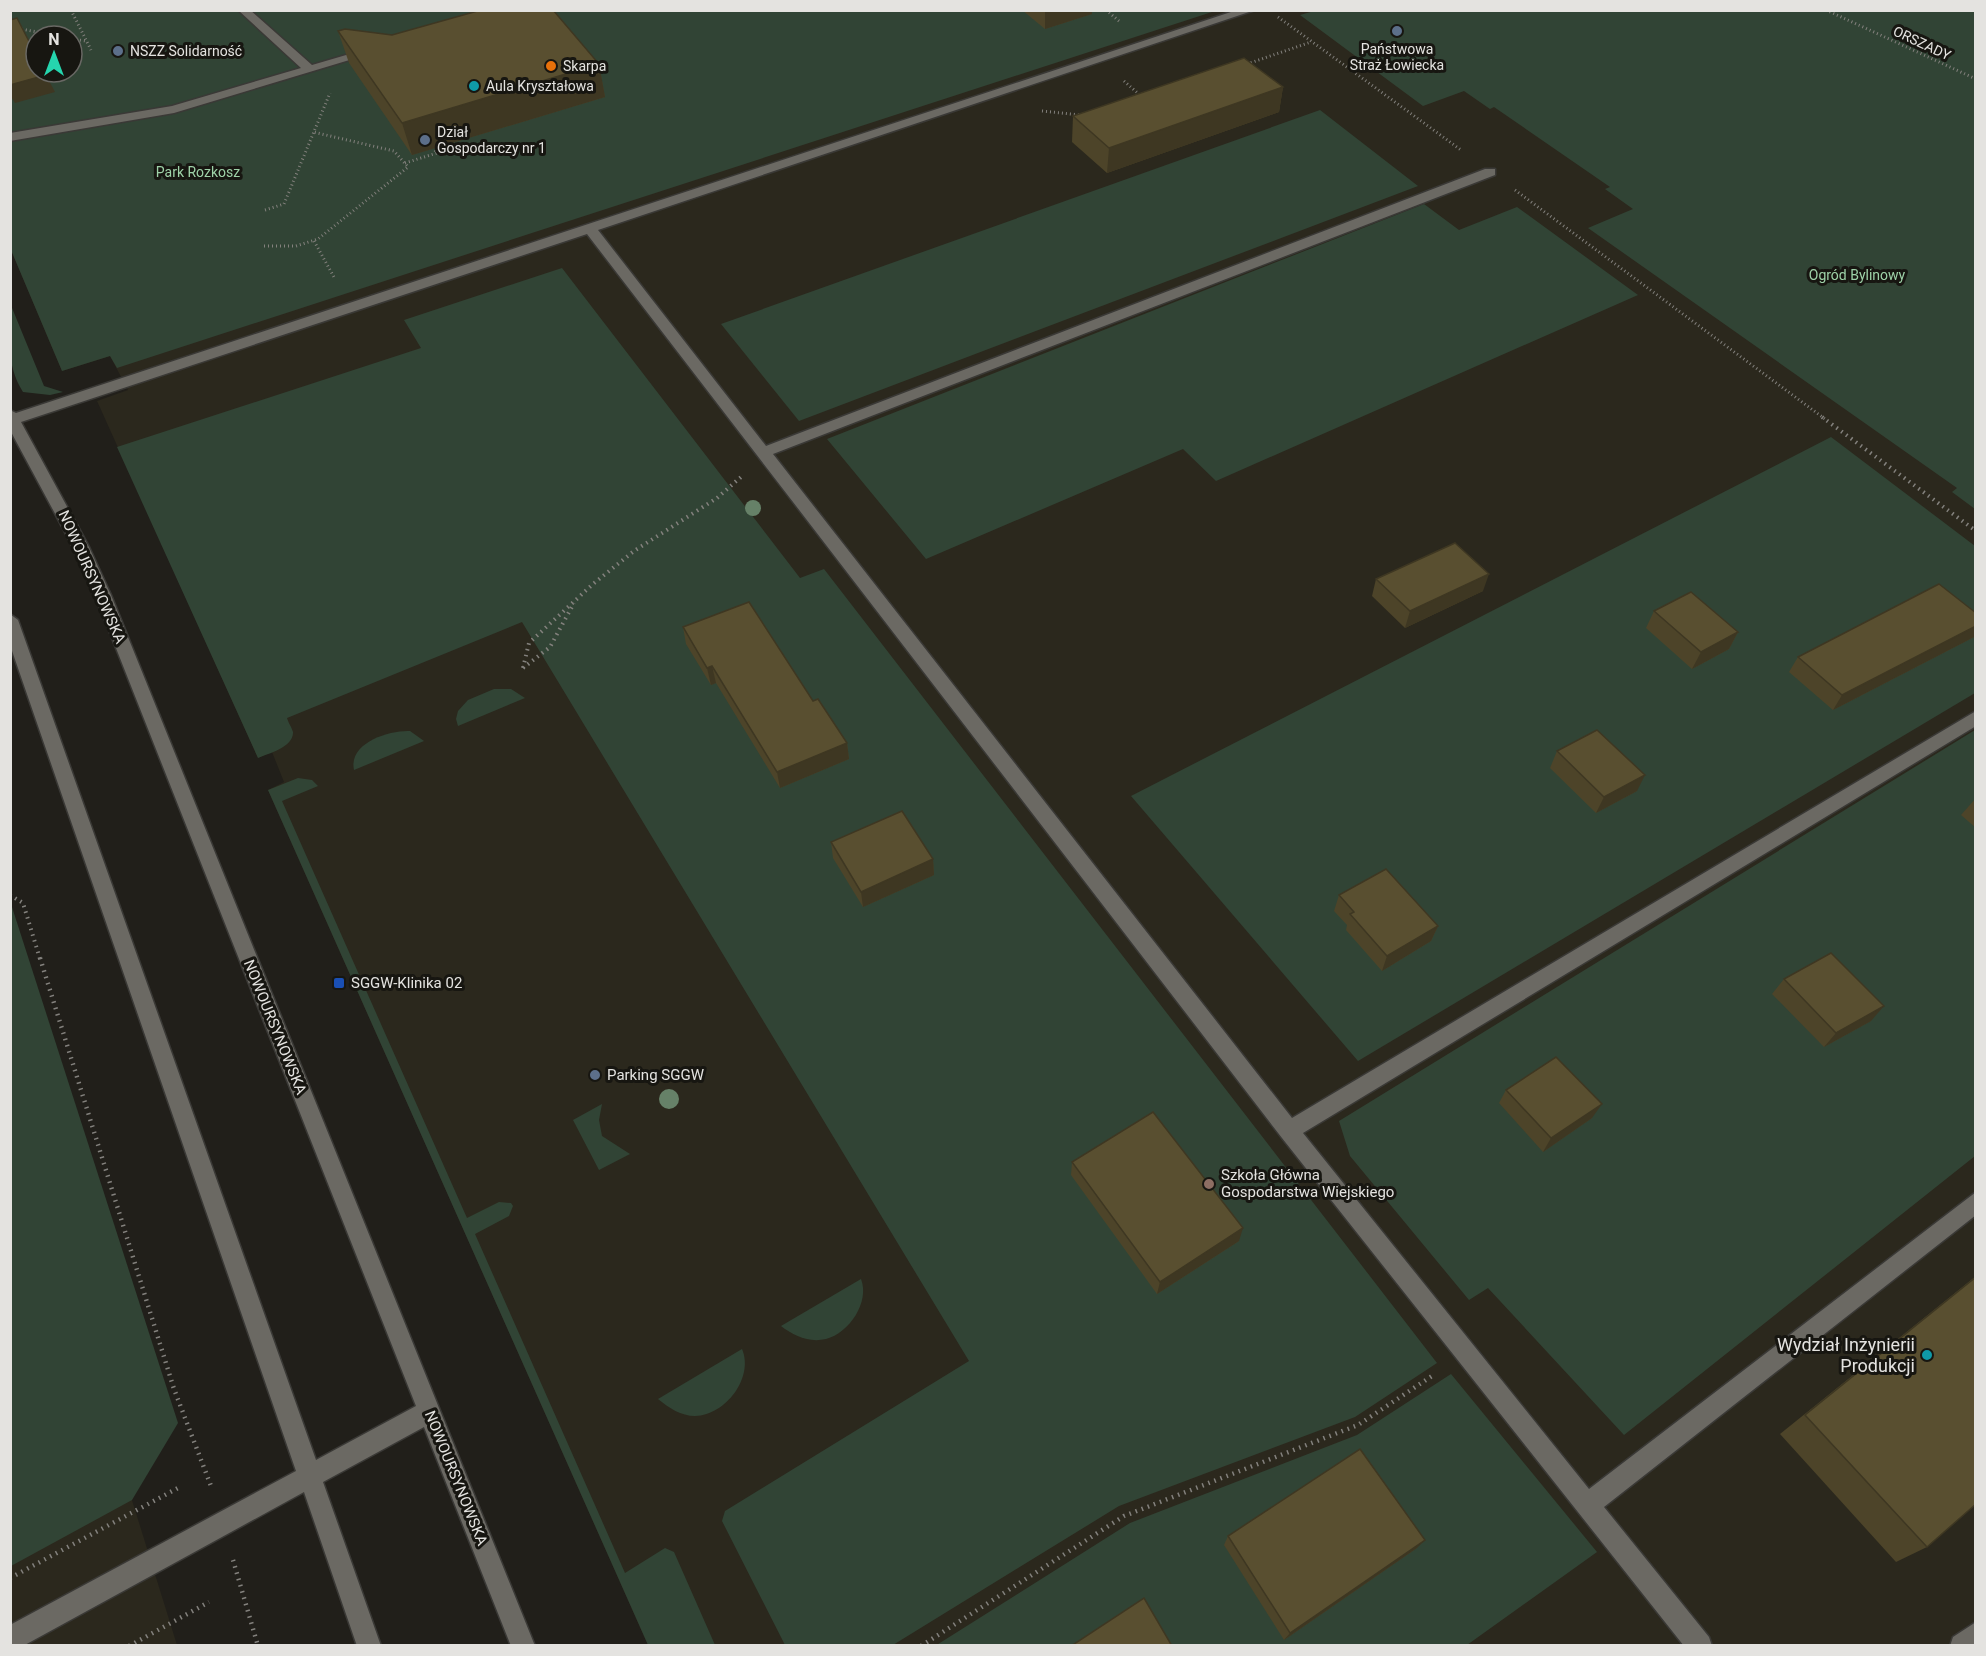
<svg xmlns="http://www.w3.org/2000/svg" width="1986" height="1656" viewBox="0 0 1986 1656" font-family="Roboto,sans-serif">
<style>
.built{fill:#2b281d;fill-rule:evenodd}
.green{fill:#314435;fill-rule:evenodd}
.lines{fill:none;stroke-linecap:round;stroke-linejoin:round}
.minor-casing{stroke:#3a3936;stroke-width:3}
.path-far2{stroke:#83817d;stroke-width:3;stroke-dasharray:1 3;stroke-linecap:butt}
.path-far1{stroke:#83817d;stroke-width:4;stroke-dasharray:1.5 4.5;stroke-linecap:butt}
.path{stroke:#83817d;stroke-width:4.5;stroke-dasharray:1.5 5;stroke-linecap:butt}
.minor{fill:#6b6963;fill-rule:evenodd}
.tree{fill:#668168}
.wall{fill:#4d4429}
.shaded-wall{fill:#3e3722}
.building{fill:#594f30;stroke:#3e3722;stroke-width:1.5}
.service-dot{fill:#5c6f8a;stroke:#171611;stroke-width:2}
.food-dot{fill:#e8710a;stroke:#171611;stroke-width:2}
.culture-dot{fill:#0f9aa8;stroke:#171611;stroke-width:2}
.transit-dot{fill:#1a4fb4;stroke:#171611;stroke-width:2}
.education-dot{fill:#8d6e63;stroke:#171611;stroke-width:2}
.labels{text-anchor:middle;stroke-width:6;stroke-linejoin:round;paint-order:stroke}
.far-street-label{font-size:14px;fill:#e4e3e0;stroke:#171611}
.far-poi-label{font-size:14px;fill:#e4e3e0;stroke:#171611;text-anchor:start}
.far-park-label{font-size:14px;fill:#9ed2a8;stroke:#171611}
.street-label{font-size:15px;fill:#e4e3e0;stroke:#171611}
.poi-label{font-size:15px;fill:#e4e3e0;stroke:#171611;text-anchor:start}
.near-poi-label{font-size:18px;fill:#e4e3e0;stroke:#171611;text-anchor:end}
</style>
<rect width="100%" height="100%" fill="#211f1a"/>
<!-- built -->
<g class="built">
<path d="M10,11h1304l-13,5 356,-1 318,158v1472h-1327l-380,-855 16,-8 -12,-30 -14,6 -161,-357 31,-11 -18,-34 -48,15 -51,-121zM36,36h36v36h-36z"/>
<polygon points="10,1077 113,1439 177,1645 11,1645"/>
</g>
<!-- green -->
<g class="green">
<path d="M10,11h1205l-1098,357 -7,-12 -48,15 -51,-121zM36,36h36v36h-36z"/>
<polygon points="1314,11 1975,11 1975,509 1952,492 1957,488 1588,228 1633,209 1605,189 1610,187 1494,107 1490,109 1464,91 1423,106 1300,15"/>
<polygon points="1320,110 1418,186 799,421 721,324"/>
<polygon points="1424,204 1459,230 1517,207 1638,295 1216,481 1183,449 926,559 827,439"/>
<path d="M562,268l238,310 24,-9 613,794 -82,54 -236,89 -226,139h-108l-63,-124 3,-10 244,-150 -447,-739 -235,96c1,4 5,10 6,14 1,15 -25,22 -35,26l-141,-311 304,-99 -17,-28z"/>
<path d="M10,303l34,83 19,6 -13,3 -27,-3c-18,-29 -13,-57 -13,-89z"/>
<polygon points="1831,437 1975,546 1975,693 1358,1061 1131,796"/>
<polygon points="494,689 511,689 525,698 458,726 456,719 458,711 468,700"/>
<polygon points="1975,730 1975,1156 1624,1435 1488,1288 1469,1300 1350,1156 1339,1121"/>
<path d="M410,731l14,10 -70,29c-6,-27 35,-40 56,-39z"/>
<polygon points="298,778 312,780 318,786 282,801 467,1218 499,1202 511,1203 513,1206 509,1216 475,1234 625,1573 665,1548 674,1552 715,1645 648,1645 268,790"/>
<polygon points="11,904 178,1423 132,1500 11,1566"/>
<polygon points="602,1104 599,1120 602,1136 630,1154 599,1170 573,1120"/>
<path d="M861,1279c9,23 -12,54 -35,60 -17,4 -32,-3 -45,-13z"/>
<path d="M742,1349c12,28 -16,66 -47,67 -14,0 -26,-8 -37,-17z"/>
<polygon points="1451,1374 1597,1552 1467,1645 935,1646 1130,1523 1357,1435"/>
</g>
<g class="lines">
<!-- minor casing -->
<g class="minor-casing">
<g id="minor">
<polygon points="238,10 250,10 312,65 370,48 376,52 174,113 10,141 10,133 172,106 301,68"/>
<polygon points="1237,10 1255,10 598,230 766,446 1485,169 1495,169 1495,175 773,454 1292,1118 1976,711 1976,726 1303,1133 1589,1489 1976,1192 1976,1215 1604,1507 1709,1637 1712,1646 1684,1646 1282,1138 587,234 21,422 89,547 111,595 535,1646 511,1646 424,1427 323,1482 381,1646 357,1646 304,1492 23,1646 10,1646 10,1625 296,1471 10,645 10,614 18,620 316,1460 416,1406 95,595 73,547 10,430 10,410 16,413"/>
<polygon points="1976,1622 1976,1646 1950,1646 1953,1637"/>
</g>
</g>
<!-- path-far2 -->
<g class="path-far2">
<polyline points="71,10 91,50"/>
<polyline points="1106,10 1119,21"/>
<polyline points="1826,10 1976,79"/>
<polyline points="1278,17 1461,150"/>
<polyline points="10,27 59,36"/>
<polyline points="72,39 86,41"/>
<polyline points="1247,64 1311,42"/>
<polyline points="1124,81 1141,96"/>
<polyline points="1042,111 1080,115"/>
<polyline points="405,163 437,153 434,149"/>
<polyline points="1515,190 1825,419"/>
<polyline points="265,210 284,204 330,93"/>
<polyline points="314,241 335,279"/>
<polyline points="264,246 296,246 318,239 408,167 394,151 313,132"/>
</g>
<!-- path-far1 -->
<g class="path-far1">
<polyline points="1822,417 1976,531"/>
<polyline points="523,668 529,643 593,584 634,551 717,498 741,477"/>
<polyline points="523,668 550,647 574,603"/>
<polyline points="10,895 23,903 40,959"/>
</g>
<!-- path -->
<g class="path">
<polyline points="40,958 174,1389 211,1486"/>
<polyline points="233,1560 258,1646"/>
<polyline points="10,1578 178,1488"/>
<polyline points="129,1646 209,1602"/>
<polyline points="921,1646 1124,1516 1358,1425 1435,1374"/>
</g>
<!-- minor -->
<use href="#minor" class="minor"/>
</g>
<!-- trees -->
<g class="tree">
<circle cx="753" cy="508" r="8"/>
<circle cx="669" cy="1099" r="10"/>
</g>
<!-- wall -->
<g class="wall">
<polygon points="1022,10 1092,10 1092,14 1045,29"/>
<polygon points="338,31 599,64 605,97 412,155 349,63"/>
<polygon points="1283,87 1279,112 1107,173 1072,142 1073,116"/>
<polygon points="1376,579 1483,591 1405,628 1372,596"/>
<polygon points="1654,611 1738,632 1729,649 1692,669 1646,628"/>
<polygon points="1976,613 1976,636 1833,710 1789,672 1798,657"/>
<polygon points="683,627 813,701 847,743 849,759 780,788 716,683 711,685 686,644"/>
<polygon points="1557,751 1637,791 1596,813 1550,768"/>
<polygon points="1976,798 1976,828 1961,815"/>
<polygon points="831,842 933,859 934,875 863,907 833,858"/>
<polygon points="1339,895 1438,926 1431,941 1382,971 1346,930 1347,925 1334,911"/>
<polygon points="1784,979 1871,1021 1824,1047 1772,994"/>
<polygon points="1506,1090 1592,1118 1543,1152 1499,1103"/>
<polygon points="1072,1162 1239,1241 1157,1294 1071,1175"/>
<polygon points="1976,1276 1976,1504 1927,1547 1896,1562 1780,1434"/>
<polygon points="1228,1536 1417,1548 1284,1640 1224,1545"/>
</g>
<!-- shaded-wall -->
<g class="shaded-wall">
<polygon points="1045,10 1092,10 1092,14 1045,29"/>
<polygon points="599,64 605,97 412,155 402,123"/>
<polygon points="46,75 55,92 15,103 10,95 10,85"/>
<polygon points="1283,87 1279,112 1107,173 1109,148"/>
<polygon points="1489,574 1483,591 1405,628 1410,611"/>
<polygon points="1976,626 1976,636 1833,710 1842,695"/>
<polygon points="1738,632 1729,649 1692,669 1701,652"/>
<polygon points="712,666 716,683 711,685 707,668"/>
<polygon points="847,743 849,759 780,788 777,772"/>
<polygon points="1645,775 1637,791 1596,813 1604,797"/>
<polygon points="933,859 934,875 863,907 861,892"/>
<polygon points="1438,926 1431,941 1382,971 1387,956"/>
<polygon points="1884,1006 1871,1021 1824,1047 1836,1033"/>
<polygon points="1602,1104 1592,1118 1543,1152 1551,1138"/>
<polygon points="1243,1228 1239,1241 1157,1294 1160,1282"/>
<polygon points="1425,1540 1417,1548 1284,1640 1290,1633"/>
</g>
<!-- building -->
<g class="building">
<polygon points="481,10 553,10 599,64 402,123 338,31 345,29 392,35"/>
<polygon points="17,18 36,55 36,72 45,72 46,75 10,85 10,20"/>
<polygon points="1244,58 1283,87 1109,148 1073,116"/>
<polygon points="1455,543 1489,574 1410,611 1376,579"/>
<polygon points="1939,584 1976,613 1976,626 1842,695 1798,657"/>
<polygon points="1691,592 1738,632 1701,652 1654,611"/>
<polygon points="749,602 813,701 818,699 847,743 777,772 712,666 707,668 683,627"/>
<polygon points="1597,730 1645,775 1604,797 1557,751"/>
<polygon points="902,811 933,859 861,892 831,842"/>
<polygon points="1386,869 1438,926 1387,956 1350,914 1354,912 1339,895"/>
<polygon points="1831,953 1884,1006 1836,1033 1784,979"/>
<polygon points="1556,1057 1602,1104 1551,1138 1506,1090"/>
<polygon points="1153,1112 1243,1228 1160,1282 1072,1162"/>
<polygon points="1976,1277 1976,1504 1927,1547 1805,1415"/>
<polygon points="1360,1449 1425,1540 1290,1633 1228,1536"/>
<polygon points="1144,1598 1172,1646 1071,1646"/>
</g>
<!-- markers -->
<g class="service-dot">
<circle cx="1397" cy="31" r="6"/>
<circle cx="118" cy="51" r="6"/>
<circle cx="425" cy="140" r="6"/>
<circle cx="595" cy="1075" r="6"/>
</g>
<circle class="food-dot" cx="551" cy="66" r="6"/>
<g class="culture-dot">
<circle cx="474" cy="86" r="6"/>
<circle cx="1927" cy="1355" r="6"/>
</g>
<rect class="transit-dot" x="333" y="977" width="12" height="12" rx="3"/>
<circle class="education-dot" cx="1209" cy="1184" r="6"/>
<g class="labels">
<!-- far-street labels -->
<g class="far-street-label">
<text transform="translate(1922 43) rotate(25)" y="5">ORSZADY</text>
</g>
<!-- far-poi labels -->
<g class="far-poi-label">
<text x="1397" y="54" text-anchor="middle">Państwowa<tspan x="1397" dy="16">Straż Łowiecka</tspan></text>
<text x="130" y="56">NSZZ Solidarność</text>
<text x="563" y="71">Skarpa</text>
<text x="486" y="91">Aula Kryształowa</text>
<text x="437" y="137">Dział<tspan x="437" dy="16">Gospodarczy nr 1</tspan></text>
</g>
<!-- far-park labels -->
<g class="far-park-label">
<text x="198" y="177">Park Rozkosz</text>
<text x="1857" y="280">Ogród Bylinowy</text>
</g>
<!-- street labels -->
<g class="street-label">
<text transform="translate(92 577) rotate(66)" y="5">NOWOURSYNOWSKA</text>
<text transform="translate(275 1027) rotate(68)" y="5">NOWOURSYNOWSKA</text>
<text transform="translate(456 1478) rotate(68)" y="5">NOWOURSYNOWSKA</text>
</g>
<!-- poi labels -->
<g class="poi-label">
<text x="351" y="988">SGGW-Klinika 02</text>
<text x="607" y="1080">Parking SGGW</text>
<text x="1221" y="1180">Szkoła Główna<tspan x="1221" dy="17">Gospodarstwa Wiejskiego</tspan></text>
</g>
<!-- near-poi labels -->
<g class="near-poi-label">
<text x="1915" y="1351">Wydział Inżynierii<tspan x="1915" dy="21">Produkcji</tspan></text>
</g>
</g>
<!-- border -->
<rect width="1986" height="1656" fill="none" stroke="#e4e3e0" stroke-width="24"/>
<!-- north arrow -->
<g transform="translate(54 54)"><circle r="28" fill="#171611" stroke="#696864" stroke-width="1.5"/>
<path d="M0-4.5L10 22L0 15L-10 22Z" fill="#25d5ae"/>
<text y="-9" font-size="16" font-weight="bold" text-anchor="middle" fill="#e4e3e0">N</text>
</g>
</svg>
